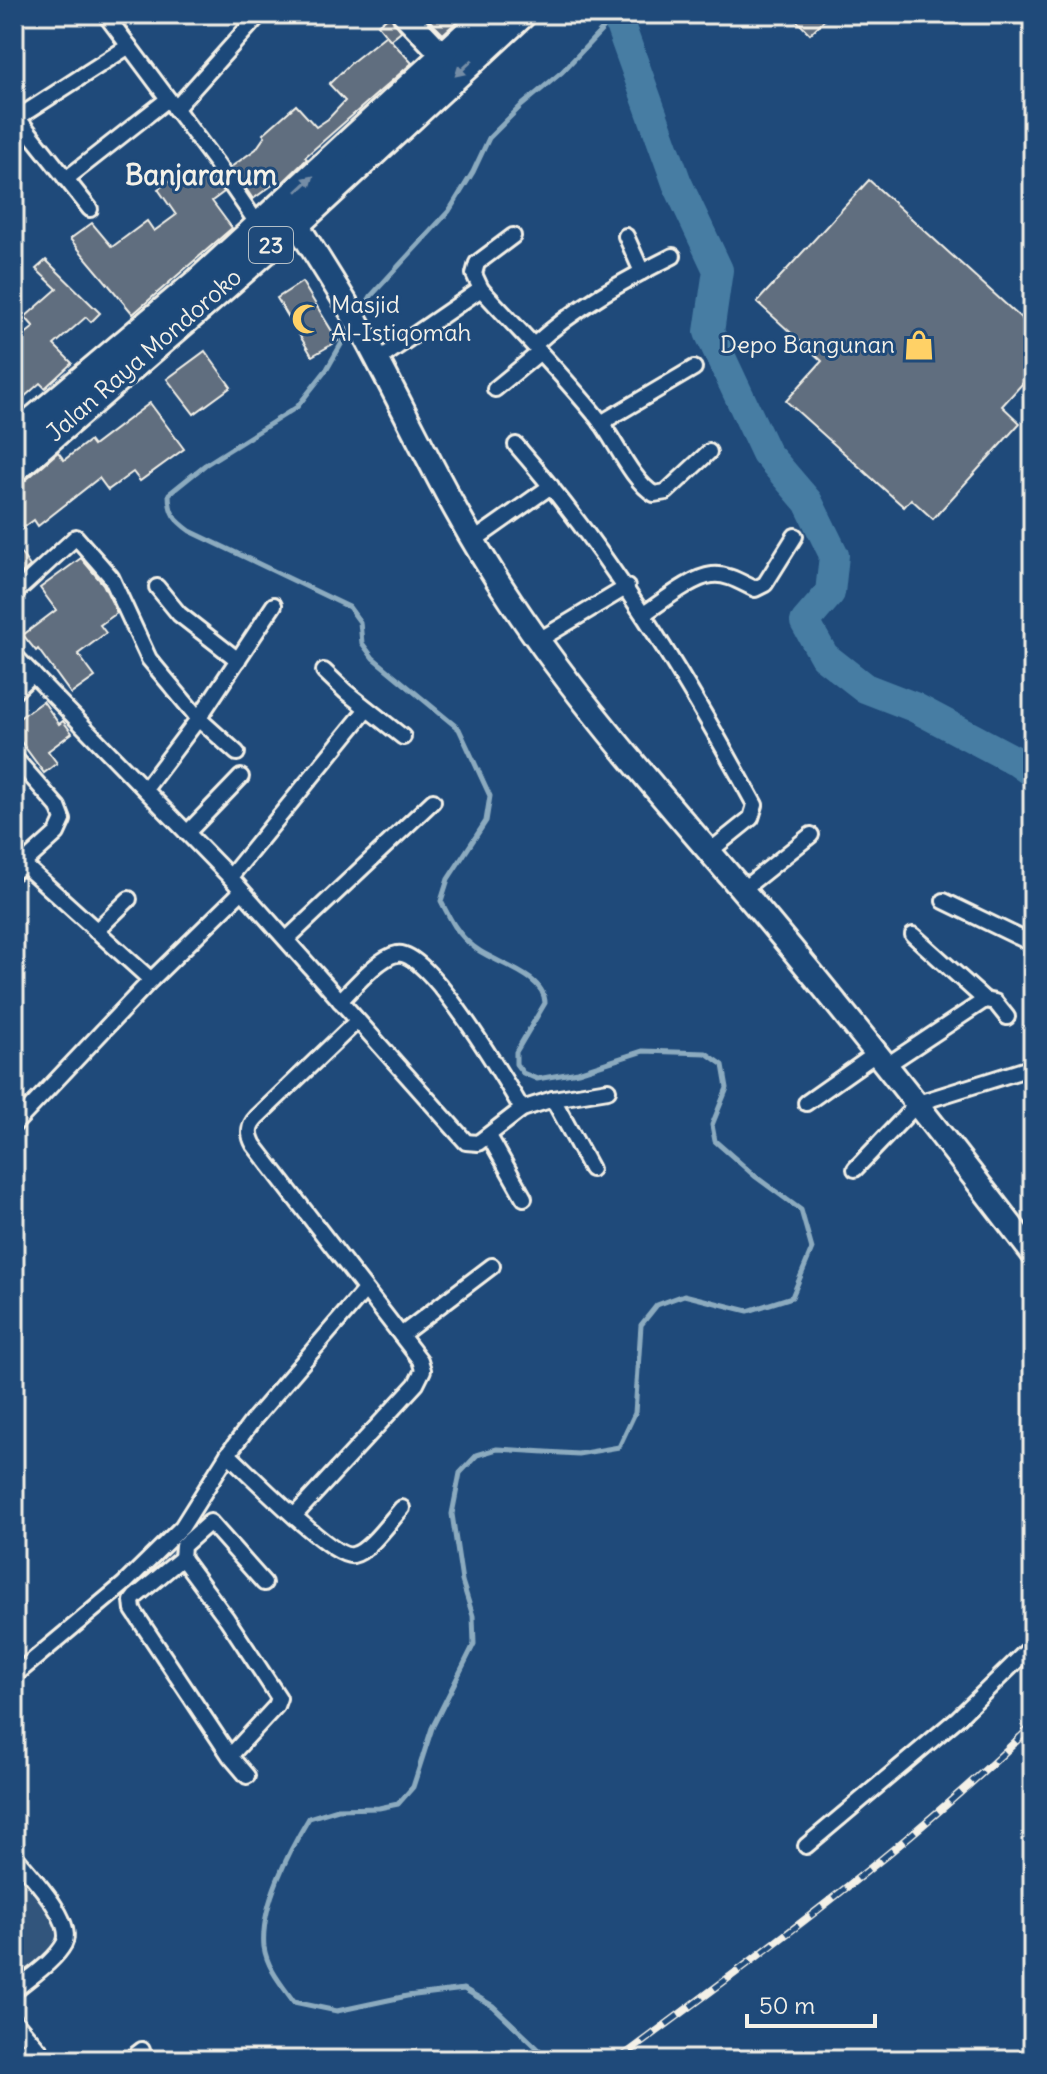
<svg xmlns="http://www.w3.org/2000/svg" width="1047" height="2074" viewBox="0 0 1047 2074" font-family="Delius,sans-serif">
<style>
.built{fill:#32557c}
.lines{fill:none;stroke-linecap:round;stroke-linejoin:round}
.stream{stroke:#8cabbf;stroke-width:5}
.river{stroke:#477da3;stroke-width:30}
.building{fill:#606e7f;stroke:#f4f1e8;stroke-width:2}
.street-casing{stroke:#f4f1e8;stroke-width:20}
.secondary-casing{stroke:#f4f1e8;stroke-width:28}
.highway-casing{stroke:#f4f1e8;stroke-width:34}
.street{stroke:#1f4a7a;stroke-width:14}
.secondary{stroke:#1f4a7a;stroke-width:22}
.highway{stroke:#1f4a7a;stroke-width:28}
.rail-casing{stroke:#f4f1e8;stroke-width:8}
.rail{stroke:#1f4a7a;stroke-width:5;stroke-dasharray:15;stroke-linecap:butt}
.oneway{fill:#748da6}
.labels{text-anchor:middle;stroke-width:6;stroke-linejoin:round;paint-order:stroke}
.shield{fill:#1f4a7a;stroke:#b4bfc7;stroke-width:2}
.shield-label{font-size:22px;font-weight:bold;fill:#f4f1e8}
.poi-label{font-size:24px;fill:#f4f1e8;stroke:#1f4a7a;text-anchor:start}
.street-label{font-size:24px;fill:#f4f1e8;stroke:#1f4a7a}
.quarter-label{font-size:28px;font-weight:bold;fill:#f4f1e8;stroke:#1f4a7a}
</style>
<rect width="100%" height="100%" fill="#1f4a7a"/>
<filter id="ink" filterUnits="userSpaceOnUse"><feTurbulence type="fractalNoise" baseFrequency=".0125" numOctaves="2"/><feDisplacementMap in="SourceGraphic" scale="16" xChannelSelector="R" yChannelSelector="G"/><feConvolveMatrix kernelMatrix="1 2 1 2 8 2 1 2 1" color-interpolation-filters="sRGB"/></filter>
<g filter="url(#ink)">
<!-- built -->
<polygon class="built" points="14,1869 58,1926 53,1945 14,1980"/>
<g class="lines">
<!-- stream -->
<g class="stream">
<polyline points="361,312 371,296 449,211 473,172 489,138 521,106 562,72 616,15"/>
<path d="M351,327l-24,42 -30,38 -92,58 -36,29c0,20 6,26 21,37l159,76 11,15 2,21 11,15 86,71 31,67 -4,25 -38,58 -7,22c9,18 17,34 33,46 19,16 71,27 71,56l-29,49v12l7,9 14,6 41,-7 65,-21 63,2 17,12 4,23 -15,37 3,16 41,36 45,33 11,39 -20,48 -44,14 -64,-16 -27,10 -16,20 -6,88 -16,34 -41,7 -81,-5 -20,6 -17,18 -8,41 10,67 11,35 1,28 -42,84 -19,59 -15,17 -19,4 -41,1 -29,9c-20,33 -49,89 -45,129 3,21 18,38 30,55l43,9 70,-15 57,-7 29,17 57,54"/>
</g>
<!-- river -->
<polyline class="river" points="616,14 677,183 718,270 709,332 766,453 808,502 834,555 830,593 805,622 824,656 865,688 914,707 1016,761 1033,773"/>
</g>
<!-- building -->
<g class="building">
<polygon points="429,14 465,14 443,34 426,17"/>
<polygon points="790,14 830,14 810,34"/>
<polygon points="390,15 401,31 390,40 378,25"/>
<polygon points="386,35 412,63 305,157 307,159 281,184 278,181 253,199 231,167 256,149 265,136 263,134 296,105 316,127 328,119 345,101 329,84 352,62"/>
<polygon points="209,175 212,180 215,179 224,192 212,201 232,228 133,314 70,239 92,223 112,247 147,221 154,231 176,215 158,189 171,180 175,186 183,181 189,190"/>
<polygon points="869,180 1033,329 1033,372 1002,406 1020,423 933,519 911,499 904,507 786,401 822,361 757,302"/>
<polygon points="46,260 100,313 91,322 86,317 54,345 72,363 45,388 40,383 14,406 14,343 34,327 25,317 57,289 36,269"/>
<polygon points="302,282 338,341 312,356 277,298"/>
<polygon points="205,351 231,387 194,414 167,379"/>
<polygon points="150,403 184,449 140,481 133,472 108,490 99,478 38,526 34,520 14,535 14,486 25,481 58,452 64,460 89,441 93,446"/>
<polygon points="14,544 30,566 14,580"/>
<polygon points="81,558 103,584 117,613 100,625 106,633 78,654 95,677 71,694 38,649 36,651 23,635 56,610 40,588"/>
<polygon points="43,701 59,724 63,721 72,733 48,751 57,763 44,773 21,742 14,747 14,722"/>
</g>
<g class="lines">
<!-- street casing -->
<g class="street-casing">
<g id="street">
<polyline points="105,14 216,163 259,226"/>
<polyline points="175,109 260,14"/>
<polyline points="17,117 90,209"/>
<polyline points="14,120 129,46"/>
<polyline points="66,179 168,99"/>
<path d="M513,236l-36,27 -3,11 7,15c40,44 82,85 119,132 15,20 33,61 54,73l12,-2 43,-40"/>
<polyline points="626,236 642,272"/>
<path d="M534,345c42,-38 89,-64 139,-89"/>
<polyline points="378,360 481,289"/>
<polyline points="495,389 540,352"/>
<polyline points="601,423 694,368"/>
<path d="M516,445c95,109 170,233 239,360l-4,13 -41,33"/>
<polyline points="473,541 551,486"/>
<polyline points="157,587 179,614 238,660"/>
<polyline points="14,594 76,537 111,577 149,659 198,718 237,753"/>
<path d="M645,613c17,-11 47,-36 67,-38 15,-2 30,8 43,14l10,-5 30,-48"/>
<polyline points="539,640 627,587"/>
<polyline points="14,655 230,877 466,1142 478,1143 522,1109 553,1099 608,1090"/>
<polyline points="324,671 346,692 403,737"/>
<polyline points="14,692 33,674"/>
<polyline points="14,757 58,807 63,820 57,833 14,872"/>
<polyline points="146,788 201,715 274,605"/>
<polyline points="187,833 241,777"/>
<polyline points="23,864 151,980"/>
<polyline points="230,877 367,709"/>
<polyline points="742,890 811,835"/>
<polyline points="944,901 1033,944"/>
<polyline points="96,931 129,899"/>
<polyline points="913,935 985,1000"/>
<polyline points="287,939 433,801"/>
<path d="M340,1001c13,-13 39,-44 57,-47 30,-7 109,128 125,155"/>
<polyline points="887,1065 985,1000 995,1002 1007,1017"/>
<polyline points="553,1099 591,1169"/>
<polyline points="806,1103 877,1053"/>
<polyline points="14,1125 151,980 242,891"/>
<polyline points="489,1136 524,1198"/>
<polyline points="855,1169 918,1103 1033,1067"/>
<polyline points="401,1335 492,1266"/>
<path d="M228,1454c19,17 105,106 125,101 16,-3 38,-35 49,-47"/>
<path d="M295,1515l121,-131 7,-14 -3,-10 -166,-215c-6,-11 -6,-19 3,-28l100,-96"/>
<polyline points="182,1558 183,1546 210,1522 264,1583"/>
<polyline points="14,1676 124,1584 182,1527 228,1454 254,1419 364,1291"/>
<polyline points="230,1756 276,1706 279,1698 227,1619 182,1558 135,1597 132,1601 133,1610 230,1756 247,1776"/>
<polyline points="806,1846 958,1718 1033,1645"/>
<path d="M14,1855c14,18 62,66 50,89 -10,18 -34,33 -50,47"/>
<polyline points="14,2020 48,2060"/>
<polyline points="16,2060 33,2043"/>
<polyline points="129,2060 142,2050"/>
</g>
</g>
<!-- secondary casing -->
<g class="secondary-casing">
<g id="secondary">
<polyline points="404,14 444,56"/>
<path d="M296,223c24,38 49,76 70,115 47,88 88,179 145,263 75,113 168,214 256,318 91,109 179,221 266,335"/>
</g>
</g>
<!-- highway casing -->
<g class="highway-casing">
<g id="highway">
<polyline points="14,438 198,283 490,14"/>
<polyline points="14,468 296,223 521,14"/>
</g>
</g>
<!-- street -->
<use href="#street" class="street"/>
<!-- secondary -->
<use href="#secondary" class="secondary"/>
<!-- highway -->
<use href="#highway" class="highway"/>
<!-- rail casing -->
<g class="rail-casing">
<path id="rail" d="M618,2060c143,-106 288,-211 415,-335"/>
</g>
<!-- rail -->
<use href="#rail" class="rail"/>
</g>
<!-- one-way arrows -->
<defs><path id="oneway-solid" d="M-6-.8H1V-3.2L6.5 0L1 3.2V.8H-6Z" transform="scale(2)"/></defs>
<g class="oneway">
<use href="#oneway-solid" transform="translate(464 68) rotate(137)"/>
<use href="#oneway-solid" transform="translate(305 184) rotate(-43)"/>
</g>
</g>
<!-- icons -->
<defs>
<g id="mosque-bare" transform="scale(2.4)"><path d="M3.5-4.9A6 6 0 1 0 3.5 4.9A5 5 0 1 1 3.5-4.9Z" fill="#ffd166" stroke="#1f4a7a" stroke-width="2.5" paint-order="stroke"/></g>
<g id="shop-bare" transform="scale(2.4)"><path d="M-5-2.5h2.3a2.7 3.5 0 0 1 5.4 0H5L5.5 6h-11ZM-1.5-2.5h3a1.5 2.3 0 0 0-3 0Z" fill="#ffd166" stroke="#1f4a7a" stroke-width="2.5" paint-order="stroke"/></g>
</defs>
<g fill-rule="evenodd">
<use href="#mosque-bare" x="307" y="319"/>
<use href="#shop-bare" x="919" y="345"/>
</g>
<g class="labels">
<!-- shield labels -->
<rect class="shield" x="249" y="227" width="44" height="36" rx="6"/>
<g class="shield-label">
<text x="271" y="253">23</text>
</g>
<!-- poi labels -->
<g class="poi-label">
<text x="331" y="313">Masjid<tspan x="331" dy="28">Al-Istiqomah</tspan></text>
<text x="895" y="353" text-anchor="end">Depo Bangunan</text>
</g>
<!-- street labels -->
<g class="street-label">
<text transform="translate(144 355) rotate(-41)" y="8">Jalan Raya Mondoroko</text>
</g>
<!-- quarter labels -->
<g class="quarter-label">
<text x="201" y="185">Banjararum</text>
</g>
</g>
<!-- margin -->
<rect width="1047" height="2074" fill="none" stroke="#1f4a7a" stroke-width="48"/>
<rect x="24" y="24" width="999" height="2026" fill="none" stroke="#f4f1e8" stroke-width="3" filter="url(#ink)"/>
<!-- scale -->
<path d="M747 2014v12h128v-12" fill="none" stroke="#f4f1e8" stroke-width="4"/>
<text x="759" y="2014" font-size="24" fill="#f4f1e8" stroke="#1f4a7a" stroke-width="6" paint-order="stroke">50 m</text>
</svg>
